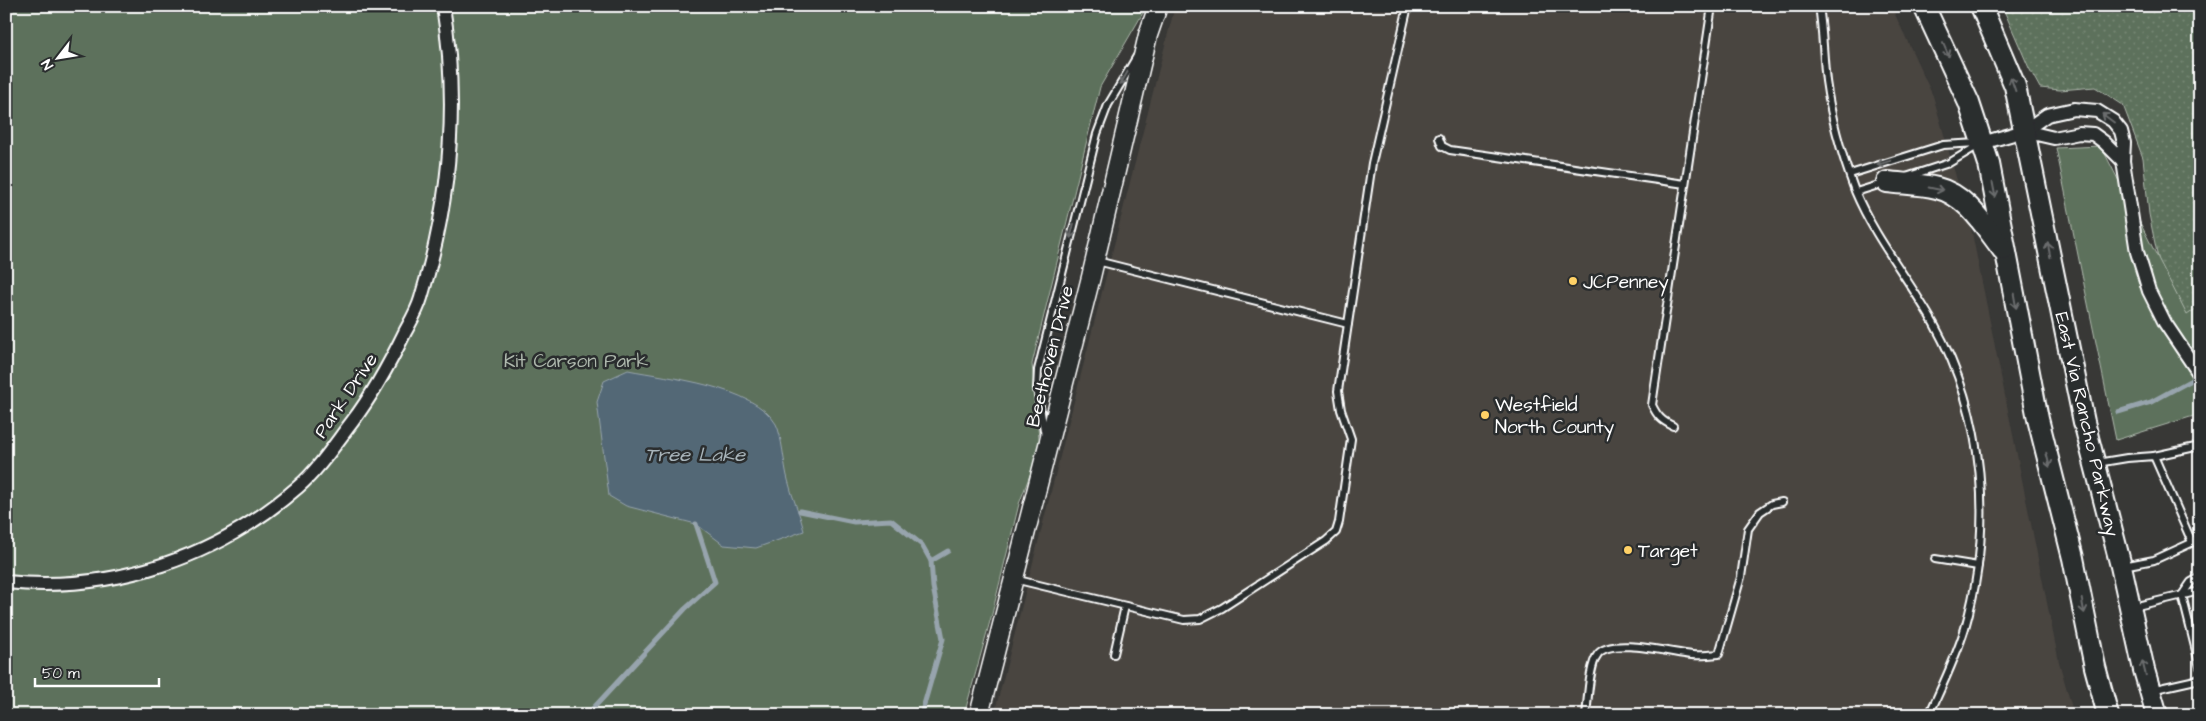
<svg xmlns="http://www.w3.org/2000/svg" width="2206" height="721" viewBox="0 0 2206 721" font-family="'Architects Daughter',sans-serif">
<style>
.built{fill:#494540}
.grass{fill:url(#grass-dots);stroke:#aeb8ad}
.park{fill:#5d715b;stroke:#aeb8ad}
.water{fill:#526876;stroke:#97a4ad}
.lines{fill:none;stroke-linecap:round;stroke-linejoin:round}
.stream{stroke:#97a4ad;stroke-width:5}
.service-casing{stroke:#fff;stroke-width:10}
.minor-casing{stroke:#fff;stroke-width:16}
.secondary-casing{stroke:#fff;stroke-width:21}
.primary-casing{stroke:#fff;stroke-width:24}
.service{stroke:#2a2d2e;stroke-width:6}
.minor{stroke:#2a2d2e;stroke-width:12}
.secondary{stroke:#2a2d2e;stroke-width:18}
.primary{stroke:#2a2d2e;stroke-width:20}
.oneway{stroke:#6a6c6d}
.poi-dot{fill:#ffd166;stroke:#2a2d2e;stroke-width:2}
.labels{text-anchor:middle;stroke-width:5;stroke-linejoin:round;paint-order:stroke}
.poi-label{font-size:19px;fill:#fff;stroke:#2a2d2e;text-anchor:start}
.street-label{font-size:19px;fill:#fff;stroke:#2a2d2e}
.park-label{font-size:19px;fill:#aeb8ad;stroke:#2a2d2e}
.water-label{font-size:20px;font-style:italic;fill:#a8b4ba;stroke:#2a2d2e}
</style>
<defs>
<pattern id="grass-dots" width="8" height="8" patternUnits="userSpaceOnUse" patternTransform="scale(1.25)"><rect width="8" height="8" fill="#5d715b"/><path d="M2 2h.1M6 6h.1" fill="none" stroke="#758674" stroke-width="1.8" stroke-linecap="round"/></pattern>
</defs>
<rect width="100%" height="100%" fill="#383836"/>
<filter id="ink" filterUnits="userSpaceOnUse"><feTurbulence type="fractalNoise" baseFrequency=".02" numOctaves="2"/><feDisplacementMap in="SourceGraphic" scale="10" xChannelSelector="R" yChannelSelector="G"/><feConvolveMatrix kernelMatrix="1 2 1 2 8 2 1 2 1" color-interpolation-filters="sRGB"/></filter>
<g filter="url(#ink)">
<!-- built -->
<polygon class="built" points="1175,6 1891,6 1933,96 1972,233 2059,662 2074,715 994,715"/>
<!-- grass -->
<polygon class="grass" points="2002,6 2200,6 2200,337 2174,308 2158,258 2149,214 2143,158 2123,105 2095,87 2060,90 2040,88 2029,68"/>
<!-- park -->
<g class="park">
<polygon points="6,6 1147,6 1100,87 1032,364 1040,448 1019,504 992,614 964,715 6,715"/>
<polygon points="2101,146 2187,315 2200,306 2200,414 2116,440 2056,148"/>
</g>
<!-- water -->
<path class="water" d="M628,370c41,8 126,16 148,54 6,11 8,42 12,56 4,18 12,33 16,51l-48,17 -32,-3 -28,-21 -70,-18 -17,-10 -12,-94 7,-21z"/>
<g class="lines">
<!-- stream -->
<g class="stream">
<polyline points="2118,412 2151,402 2199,376"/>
<polyline points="800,511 854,522 891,520 922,545 931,561 933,587 943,639 921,715"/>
<polyline points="931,561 948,551"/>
<polyline points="587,715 685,609 715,582 696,524"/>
</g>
<!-- service casing -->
<g class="service-casing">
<g id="service">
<path d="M1819,6c4,25 4,50 7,75 5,37 16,75 29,110 20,48 54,88 79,133 51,92 60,203 31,304 -9,30 -23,58 -36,87"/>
<polyline points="1439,138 1442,146 1450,150 1685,184"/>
<polyline points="1850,174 1943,145 1978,143"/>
<polyline points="1906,177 1949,163 1979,145"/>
<polyline points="1856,192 1885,183"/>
<polyline points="1097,261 1348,324"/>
<path d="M1673,426c-11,-5 -16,-10 -21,-21l60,-399"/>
<polyline points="1045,436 1037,389 1038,370 1097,134 1108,105 1137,56"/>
<polyline points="2154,456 2200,446"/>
<polyline points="2097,463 2127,458 2154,456 2192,542"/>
<polyline points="1935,559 1978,566"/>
<polyline points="2123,566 2154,560 2200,539"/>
<polyline points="2200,577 2191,582 2182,595 2200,667"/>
<polyline points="1014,579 1184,620 1200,619 1222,608 1326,541 1336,532 1339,522 1351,439 1341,410 1338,391 1372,163 1408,6"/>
<polyline points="2133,607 2200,591"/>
<polyline points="1114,654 1125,606"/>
<polyline points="2151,690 2200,679"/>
<path d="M1586,715c2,-15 3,-50 12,-61 13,-17 73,-1 94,1 9,1 18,0 27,-1l22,-77 7,-48 12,-17 12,-8 10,-2"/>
</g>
</g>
<!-- minor casing -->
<g class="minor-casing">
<g id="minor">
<polyline points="2024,131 2054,138 2079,133 2093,134 2104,142 2123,161"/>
<polyline points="1982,143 2024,131 2047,115 2074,109 2097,111 2113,121 2121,131 2124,143 2123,161 2137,252 2143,271 2149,291 2165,323 2200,375"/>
<path d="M6,582c107,11 212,-25 292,-95 21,-18 37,-43 54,-65 22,-29 37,-57 53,-90 6,-11 13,-23 16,-34 29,-95 38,-194 22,-292"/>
</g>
</g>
<!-- secondary casing -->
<g class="secondary-casing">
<polyline id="secondary" points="979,715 1091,277 1148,35 1158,6"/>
</g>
<!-- primary casing -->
<g class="primary-casing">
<g id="primary">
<polyline points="1924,6 1969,103 1989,164 2038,419 2073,558 2095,667 2108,715"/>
<polyline points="1981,6 2015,86 2084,422 2121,566 2144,670 2157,715"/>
<path d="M1887,182c16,2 34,2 50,6 30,7 48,39 66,62"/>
</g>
</g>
<!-- service -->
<use href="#service" class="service"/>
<!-- minor -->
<use href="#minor" class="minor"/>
<!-- secondary -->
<use href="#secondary" class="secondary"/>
<!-- primary -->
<use href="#primary" class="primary"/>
</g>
<!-- one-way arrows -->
<defs><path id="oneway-shaft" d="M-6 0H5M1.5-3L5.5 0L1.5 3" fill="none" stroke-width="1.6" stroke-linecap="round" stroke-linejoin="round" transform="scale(1.25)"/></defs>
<g class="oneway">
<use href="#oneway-shaft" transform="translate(1946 50) rotate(66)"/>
<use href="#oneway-shaft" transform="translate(1124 78) rotate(120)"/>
<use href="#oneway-shaft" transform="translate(2013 84) rotate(-109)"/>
<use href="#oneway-shaft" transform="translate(2108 118) rotate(-143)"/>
<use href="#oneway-shaft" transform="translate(1884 163) rotate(163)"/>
<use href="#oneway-shaft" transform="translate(1936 189) rotate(12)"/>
<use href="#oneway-shaft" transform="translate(1994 190) rotate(79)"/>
<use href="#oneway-shaft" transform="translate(1072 231) rotate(104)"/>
<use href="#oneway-shaft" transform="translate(2049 250) rotate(-101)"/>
<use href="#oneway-shaft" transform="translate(2015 301) rotate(80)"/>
<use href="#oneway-shaft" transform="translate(2048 460) rotate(76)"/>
<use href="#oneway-shaft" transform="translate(2083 606) rotate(79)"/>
<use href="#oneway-shaft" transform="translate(2144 668) rotate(-104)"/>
</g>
</g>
<!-- markers -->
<g class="poi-dot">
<circle cx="1573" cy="281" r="5"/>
<circle cx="1485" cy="415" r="5"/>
<circle cx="1628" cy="550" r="5"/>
</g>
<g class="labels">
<!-- poi labels -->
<g class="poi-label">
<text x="1583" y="288">JCPenney</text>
<text x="1495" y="411">Westfield<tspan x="1495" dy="22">North County</tspan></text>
<text x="1638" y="557">Target</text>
</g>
<!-- street labels -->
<g class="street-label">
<text transform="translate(1049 356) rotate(-76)" y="7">Beethoven Drive</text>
<text transform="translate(345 395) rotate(-56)" y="7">Park Drive</text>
<text transform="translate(2088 424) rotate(77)" y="7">East Via Rancho Parkway</text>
</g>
<!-- park labels -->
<g class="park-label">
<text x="576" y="367">Kit Carson Park</text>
</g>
<!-- water labels -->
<g class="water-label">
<text x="695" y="461">Tree Lake</text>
</g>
</g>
<!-- margin -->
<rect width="2206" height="721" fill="none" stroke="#2a2d2e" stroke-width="25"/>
<rect x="12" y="12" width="2181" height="696" fill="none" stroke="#fff" stroke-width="2" filter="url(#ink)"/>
<!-- north arrow -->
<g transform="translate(58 58) rotate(239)" stroke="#2a2d2e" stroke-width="4" paint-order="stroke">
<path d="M0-4L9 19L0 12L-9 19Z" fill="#ffffff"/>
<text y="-8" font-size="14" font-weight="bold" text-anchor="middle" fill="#ffffff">N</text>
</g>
<!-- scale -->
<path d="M35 678v8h124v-8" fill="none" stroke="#ffffff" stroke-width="2.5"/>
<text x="42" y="678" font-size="15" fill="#ffffff" stroke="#2a2d2e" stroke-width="4" paint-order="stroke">50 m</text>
</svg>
